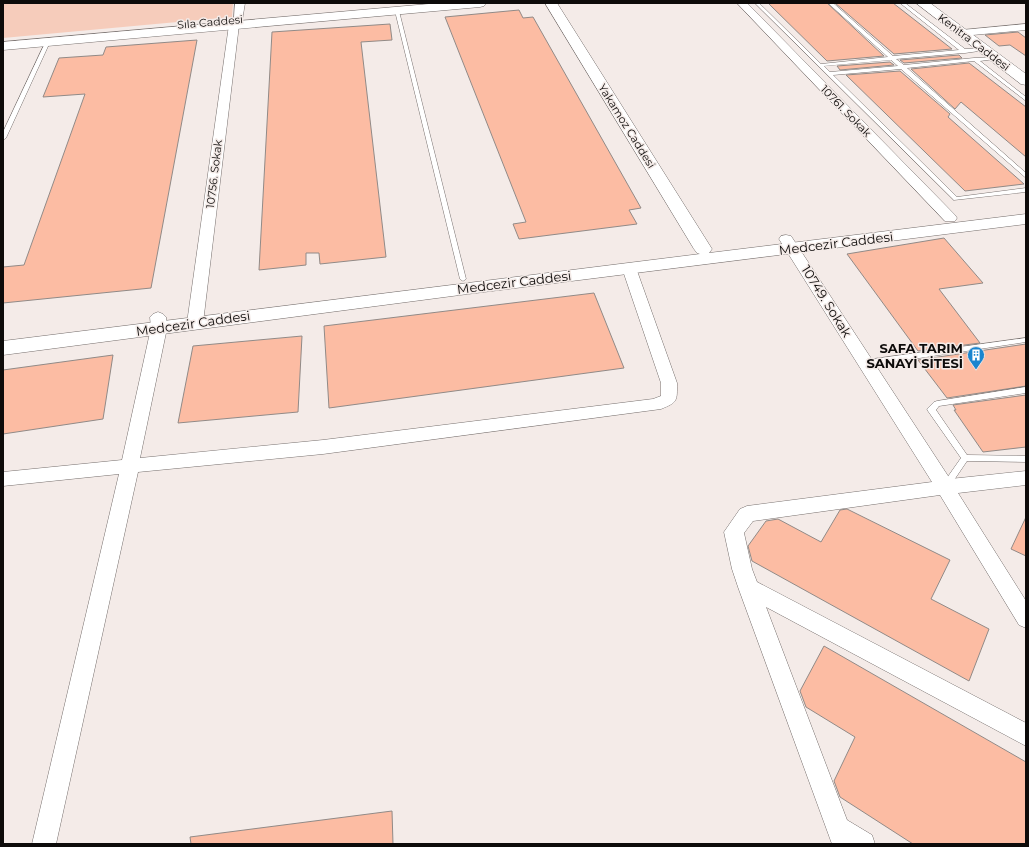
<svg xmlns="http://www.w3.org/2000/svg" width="1029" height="847" viewBox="0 0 1029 847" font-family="Montserrat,sans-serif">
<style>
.green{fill:#f6ccbb}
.building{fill:#fcbca3;stroke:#918a87}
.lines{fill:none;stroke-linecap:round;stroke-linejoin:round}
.lane-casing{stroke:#766f6d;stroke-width:1}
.street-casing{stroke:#766f6d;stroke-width:1}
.secondary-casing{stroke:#766f6d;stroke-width:1}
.lane{fill:#fff;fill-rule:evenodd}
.street{fill:#fff;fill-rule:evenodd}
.secondary{fill:#fff;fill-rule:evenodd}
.labels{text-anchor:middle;stroke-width:3;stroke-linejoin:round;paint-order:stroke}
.far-street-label{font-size:11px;fill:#0d0b0a;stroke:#f4ebe8}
.street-label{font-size:13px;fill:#0d0b0a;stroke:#f4ebe8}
.poi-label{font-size:13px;font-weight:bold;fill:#0d0b0a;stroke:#f4ebe8;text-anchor:end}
</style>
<rect width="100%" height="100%" fill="#f4ebe8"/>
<!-- green -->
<polygon class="green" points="3,3 233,3 232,17 3,38"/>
<!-- building -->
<g class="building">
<polygon points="768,3 827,3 884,56 827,61"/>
<polygon points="835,3 893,3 952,49 894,54"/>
<polygon points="519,10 523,18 533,17 641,208 629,210 637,224 519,239 513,224 526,222 445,17"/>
<polygon points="390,24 392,40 361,42 386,257 320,264 319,253 306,253 306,265 259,270 272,32"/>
<polygon points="1018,32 1026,38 1026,56 1010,45 999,46 985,35"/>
<polygon points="197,40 151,288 3,303 3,267 24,265 85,94 43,97 59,58 103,55 106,47"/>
<polygon points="959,55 962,58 904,63 900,60"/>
<polygon points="890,62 894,65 840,70 837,66"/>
<polygon points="969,63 1026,107 1026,157 961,102 955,109 911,69"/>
<polygon points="900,71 950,114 948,117 1024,184 965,191 846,75"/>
<polygon points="944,238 983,283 939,289 980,343 918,351 847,254"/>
<polygon points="594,293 624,368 329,408 324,326"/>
<polygon points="302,336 298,412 178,423 193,346"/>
<polygon points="1026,344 1026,386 947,398 918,360"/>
<polygon points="113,355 103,419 3,434 3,370"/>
<polygon points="1026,395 1026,447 983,452 954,410 956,410 953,405"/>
<polygon points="847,509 950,560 931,599 989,629 969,681 752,561 748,546 766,521 778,519 821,542 840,510"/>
<polygon points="1026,517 1026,556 1011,549"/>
<polygon points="824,646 1026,762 1026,844 913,844 840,797 834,781 855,737 806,707 800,691"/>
<polygon points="392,811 393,844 191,844 190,837"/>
</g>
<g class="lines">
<!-- lane casing -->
<g class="lane-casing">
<g id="lane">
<path d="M755,3h4l62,61 67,-7 -60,-54h5l60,53 66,-6 -59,-47h5l60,46 21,-1v2l-21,3h-2l-67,6 8,6 70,-7 23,-1v2h-2l-15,2 46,36v4l-52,-40 -67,7 119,105v5l-125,-109 -68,6 124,122 69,-9v4l-72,8zM891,60l7,6 -68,6 -6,-6z"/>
<polygon points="397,10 399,11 466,279 463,281 460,279 395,11"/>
<polygon points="46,41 50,42 6,138 3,140 3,132"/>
<polygon points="1026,338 1026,342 866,366 862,363 866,360"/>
<polygon points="1026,387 1026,393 939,406 936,410 967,455 1026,456 1026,462 967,461 948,489 942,489 941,487 942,485 961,458 928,411 927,409 934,402 937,401"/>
</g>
</g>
<!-- street casing -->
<g class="street-casing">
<g id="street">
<polygon points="235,3 245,3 242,21 239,22 234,19"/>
<polygon points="737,3 747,3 955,215 957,218 955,221 945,221"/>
<polygon points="234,22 239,25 203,323 200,326 195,328 190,326 187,323 229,25"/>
<polygon points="1026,24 1026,30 962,36 957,33 962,30"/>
<polygon points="786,235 791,236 793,239 950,479 1026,471 1026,485 958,493 1026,601 1026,628 1019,625 940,495 753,521 744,533 752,569 757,582 1026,723 1026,746 766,607 847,820 872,835 875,844 832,844 738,587 732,569 724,532 740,509 747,506 932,482 779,239 781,236"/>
<path d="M629,264l5,1 2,3 41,115c0,18 1,19 -16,26l-338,45 -185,18 -82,372h-24l87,-370 -116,12v-14l119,-12 29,-132 -1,-11 3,-3 5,-2 5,2 3,3 1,11 -27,130 183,-18 330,-41 8,-3v-13l-39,-115 2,-3z"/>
</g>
</g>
<!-- secondary casing -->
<g class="secondary-casing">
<g id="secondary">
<polygon points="440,3 486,3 484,6 480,7 3,50 3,42"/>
<polygon points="545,3 557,3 712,249 709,253 1026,214 1026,224 460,295 3,355 3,341 700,254 697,253 694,249"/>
<polygon points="916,3 930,3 1026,74 1026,85 1021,84"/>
</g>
</g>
<!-- lane -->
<use href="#lane" class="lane"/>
<!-- street -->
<use href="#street" class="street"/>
<!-- secondary -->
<use href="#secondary" class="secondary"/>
</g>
<!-- icons -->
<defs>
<g id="building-pin" transform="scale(0.9)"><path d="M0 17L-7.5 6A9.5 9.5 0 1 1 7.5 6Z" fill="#1a85cf" stroke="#f4ebe8"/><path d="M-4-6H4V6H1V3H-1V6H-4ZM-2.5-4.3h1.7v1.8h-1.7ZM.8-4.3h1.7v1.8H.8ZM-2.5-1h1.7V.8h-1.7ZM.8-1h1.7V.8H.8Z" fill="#fff"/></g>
</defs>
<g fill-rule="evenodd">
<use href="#building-pin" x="976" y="355"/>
</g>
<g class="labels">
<!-- far-street labels -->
<g class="far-street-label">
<text transform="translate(210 22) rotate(-5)" y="4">Sıla Caddesi</text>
<text transform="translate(974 42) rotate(37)" y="4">Kenitra Caddesi</text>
<text transform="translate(846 111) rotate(46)" y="4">10761. Sokak</text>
<text transform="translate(627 126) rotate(58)" y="4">Yakamoz Caddesi</text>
<text transform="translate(214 174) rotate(-83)" y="4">10756. Sokak</text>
</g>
<!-- street labels -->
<g class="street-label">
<text transform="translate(836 243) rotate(-7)" y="5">Medcezir Caddesi</text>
<text transform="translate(514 282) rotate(-7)" y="5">Medcezir Caddesi</text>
<text transform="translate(827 301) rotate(58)" y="5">10749. Sokak</text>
<text transform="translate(193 323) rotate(-8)" y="5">Medcezir Caddesi</text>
</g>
<!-- poi labels -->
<g class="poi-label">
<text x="963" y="353">SAFA TARIM<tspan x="963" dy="15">SANAYİ SİTESİ</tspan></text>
</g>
</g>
<!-- border -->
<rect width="1029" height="847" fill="none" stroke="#0d0b0a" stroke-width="8"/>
</svg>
